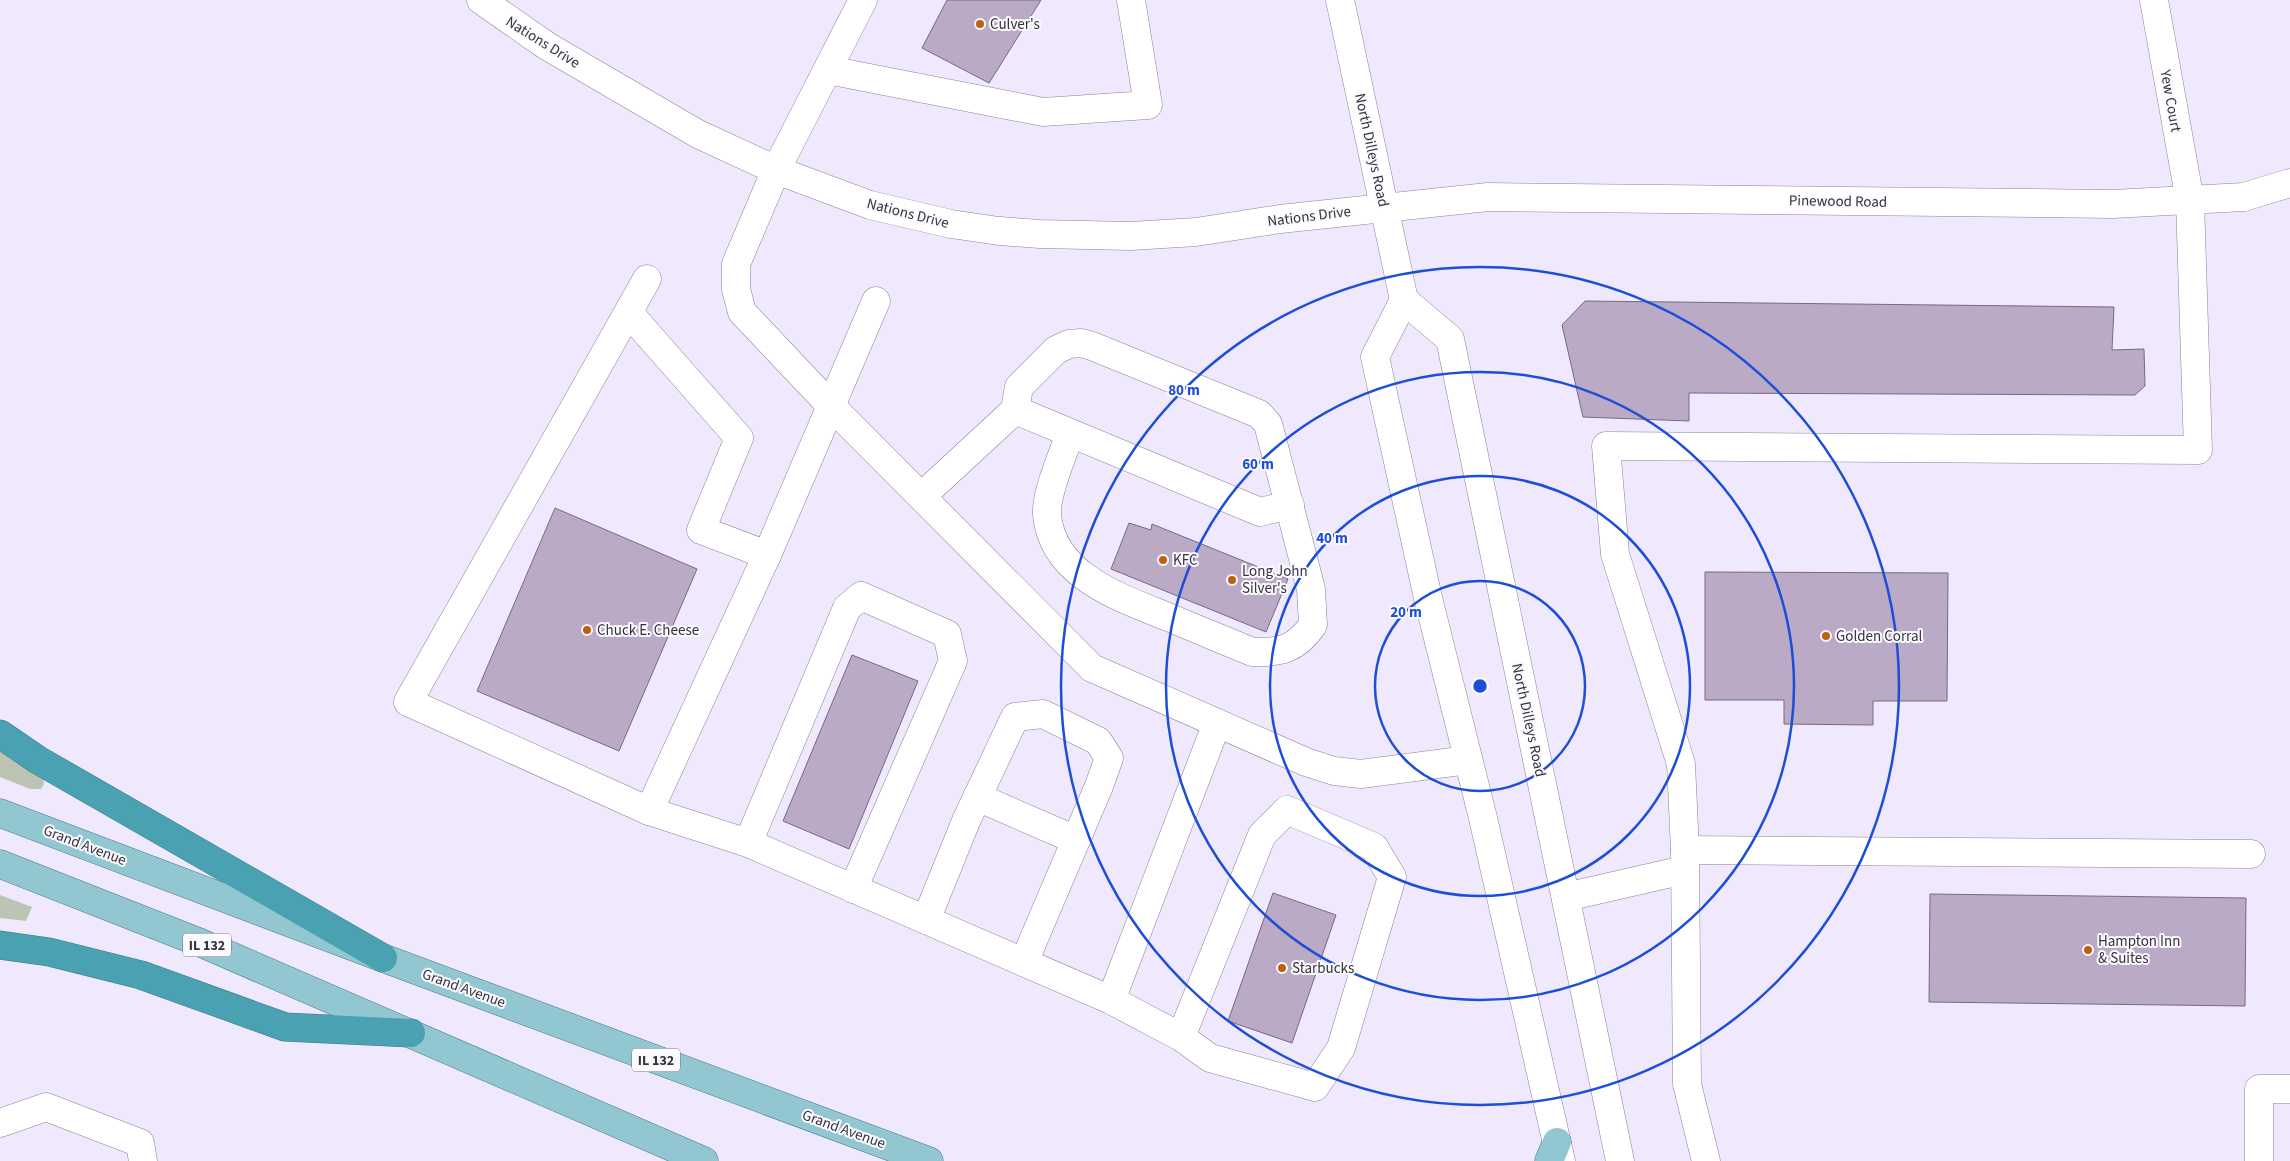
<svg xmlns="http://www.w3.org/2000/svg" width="2290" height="1161" viewBox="0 0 2290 1161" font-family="'Source Sans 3',sans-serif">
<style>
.green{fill:#bcc4b3}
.building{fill:#baaac6;stroke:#766a80}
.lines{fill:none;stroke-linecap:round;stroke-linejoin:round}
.minor-casing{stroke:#898199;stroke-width:29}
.major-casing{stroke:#427a89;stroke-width:29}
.highway-casing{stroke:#427a89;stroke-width:29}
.minor{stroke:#fff;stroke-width:28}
.major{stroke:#92c7d1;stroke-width:28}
.highway{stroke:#49a1b2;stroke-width:28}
.ring{fill:none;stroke:#1d4ed8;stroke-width:2.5}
.poi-dot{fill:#bd610f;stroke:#fbfaff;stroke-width:2}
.labels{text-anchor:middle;stroke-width:4;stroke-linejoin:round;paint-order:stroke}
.shield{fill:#fbfaff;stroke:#706e76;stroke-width:1}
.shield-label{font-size:14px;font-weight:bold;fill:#35323c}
.poi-label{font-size:15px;fill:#35323c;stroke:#fbfaff;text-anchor:start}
.street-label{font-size:15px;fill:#35323c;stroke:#fbfaff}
.centre{fill:#1d4ed8;stroke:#fbfaff;stroke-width:2.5}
.ring-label{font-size:15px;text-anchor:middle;font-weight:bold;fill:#1d4ed8;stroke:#fbfaff;stroke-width:4;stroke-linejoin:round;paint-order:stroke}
</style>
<rect width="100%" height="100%" fill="#f0e9fe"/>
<!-- green -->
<g class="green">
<polygon points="0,751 43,777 44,784 41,789 30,789 0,777"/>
<polygon points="0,895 32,907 26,921 0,918"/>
</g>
<!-- building -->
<g class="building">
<polygon points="947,0 1041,0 989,83 922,48"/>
<polygon points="1585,301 2114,307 2112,350 2144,349 2145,386 2135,395 1689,393 1689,421 1583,417 1562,325"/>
<polygon points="555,508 697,569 619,751 477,691"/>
<polygon points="1129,523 1151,530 1152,524 1288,579 1266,632 1111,569"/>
<polygon points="1705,572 1948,573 1947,701 1873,701 1873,725 1784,724 1784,700 1705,700"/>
<polygon points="852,655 918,681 849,849 783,821"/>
<polygon points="1273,893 1336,915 1292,1043 1228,1021"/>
<polygon points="1930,894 2246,898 2245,1006 1929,1002"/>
</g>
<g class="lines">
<!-- minor casing -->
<g class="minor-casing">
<g id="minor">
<polyline points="481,0 547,46 698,134 776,170 870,205 951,224 999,231 1040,234 1131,236 1196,232 1280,219 1488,197 2113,204 2244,197 2290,183"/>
<polyline points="863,0 776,170 736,264 736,289 742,312 830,405 1092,668 1306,762 1334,771 1361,774 1468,760"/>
<polyline points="1340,0 1404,300 1450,339 1620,1161"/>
<polyline points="828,70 1043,112 1148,105 1131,0"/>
<polyline points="647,279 408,702 649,811 748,843 1111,1000 1181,1037 1210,1058 1315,1087 1341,1048 1392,877 1374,847 1287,810 1262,835 1181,1037"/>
<polyline points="1404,300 1375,357 1428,598 1483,818 1561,1161"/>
<polyline points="629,313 739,438 701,530 767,555"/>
<polyline points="1015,410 1260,512 1290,505"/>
<path d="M922,496l93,-86 4,-23 37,-37 13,-6 12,-1 11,3 167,68 9,10 43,165 2,36c-17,24 -32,28 -61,27 -28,-12 -56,-23 -84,-35 -49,-20 -115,-41 -121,-102 -2,-20 16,-61 23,-81"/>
<polyline points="977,797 1076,840"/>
<polyline points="649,811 767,555 876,301"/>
<polyline points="748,843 847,608 861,596 947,634 953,661 853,889"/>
<polyline points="1685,850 2251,854"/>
<polyline points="1566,897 1684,870"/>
<polyline points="926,920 966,821 1015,717 1043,714 1098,741 1109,758 1099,786 1024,962"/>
<polyline points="1111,1000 1217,723"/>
<polyline points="0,1123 46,1107 140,1143 143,1161"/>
<polyline points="1706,1161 1687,1084 1685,850 1681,764 1615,554 1606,446 2198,450 2190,201 2154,0"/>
<polyline points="2259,1161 2259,1089 2290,1089"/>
</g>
</g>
<!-- major casing -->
<g class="major-casing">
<g id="major">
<polyline points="0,813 383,958 929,1161"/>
<polyline points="0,864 201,943 704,1161"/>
<polyline points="1549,1161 1557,1142"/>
</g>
</g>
<!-- highway casing -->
<g class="highway-casing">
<g id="highway">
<polyline points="0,734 38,760 383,958"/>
<polyline points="0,945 49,952 141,975 285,1027 411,1033"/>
</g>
</g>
<!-- minor -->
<use href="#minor" class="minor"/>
<!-- major -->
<use href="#major" class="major"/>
<!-- highway -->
<use href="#highway" class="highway"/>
</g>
<!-- distance rings -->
<g class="ring">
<circle cx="1480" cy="686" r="105"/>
<circle cx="1480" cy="686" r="210"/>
<circle cx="1480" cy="686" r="314"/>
<circle cx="1480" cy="686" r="419"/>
</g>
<!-- markers -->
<g class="poi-dot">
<circle cx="980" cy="24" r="5"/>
<circle cx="1163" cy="560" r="5"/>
<circle cx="1232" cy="580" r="5"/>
<circle cx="587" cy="630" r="5"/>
<circle cx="1826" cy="636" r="5"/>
<circle cx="2088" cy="950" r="5"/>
<circle cx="1282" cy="968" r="5"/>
</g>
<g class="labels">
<!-- shield labels -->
<g class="shield">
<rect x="183" y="933.5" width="48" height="23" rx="4"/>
<rect x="632" y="1048.5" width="48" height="23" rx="4"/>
</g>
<g class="shield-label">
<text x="207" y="950">IL 132</text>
<text x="656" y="1065">IL 132</text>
</g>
<!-- poi labels -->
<g class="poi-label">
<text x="990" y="29">Culver's</text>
<text x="1173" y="565">KFC</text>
<text x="1242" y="576">Long John<tspan x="1242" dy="17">Silver's</tspan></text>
<text x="597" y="635">Chuck E. Cheese</text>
<text x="1836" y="641">Golden Corral</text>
<text x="2098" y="946">Hampton Inn<tspan x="2098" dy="17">&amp; Suites</tspan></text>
<text x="1292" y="973">Starbucks</text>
</g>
<!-- street labels -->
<g class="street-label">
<text transform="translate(543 42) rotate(32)" y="5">Nations Drive</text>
<text transform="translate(2171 101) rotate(80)" y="5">Yew Court</text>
<text transform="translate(1372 150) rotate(78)" y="5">North Dilleys Road</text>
<text transform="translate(1838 201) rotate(1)" y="5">Pinewood Road</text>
<text transform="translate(908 213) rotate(14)" y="5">Nations Drive</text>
<text transform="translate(1309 216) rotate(-7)" y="5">Nations Drive</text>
<text transform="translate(1529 720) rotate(78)" y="5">North Dilleys Road</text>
<text transform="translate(85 845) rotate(21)" y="5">Grand Avenue</text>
<text transform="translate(464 988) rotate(20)" y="5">Grand Avenue</text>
<text transform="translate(844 1129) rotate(20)" y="5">Grand Avenue</text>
</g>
</g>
<circle cx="1480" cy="686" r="8" class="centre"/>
<g class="ring-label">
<text x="1184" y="395">80 m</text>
<text x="1258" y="469">60 m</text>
<text x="1332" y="543">40 m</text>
<text x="1406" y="617">20 m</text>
</g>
</svg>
